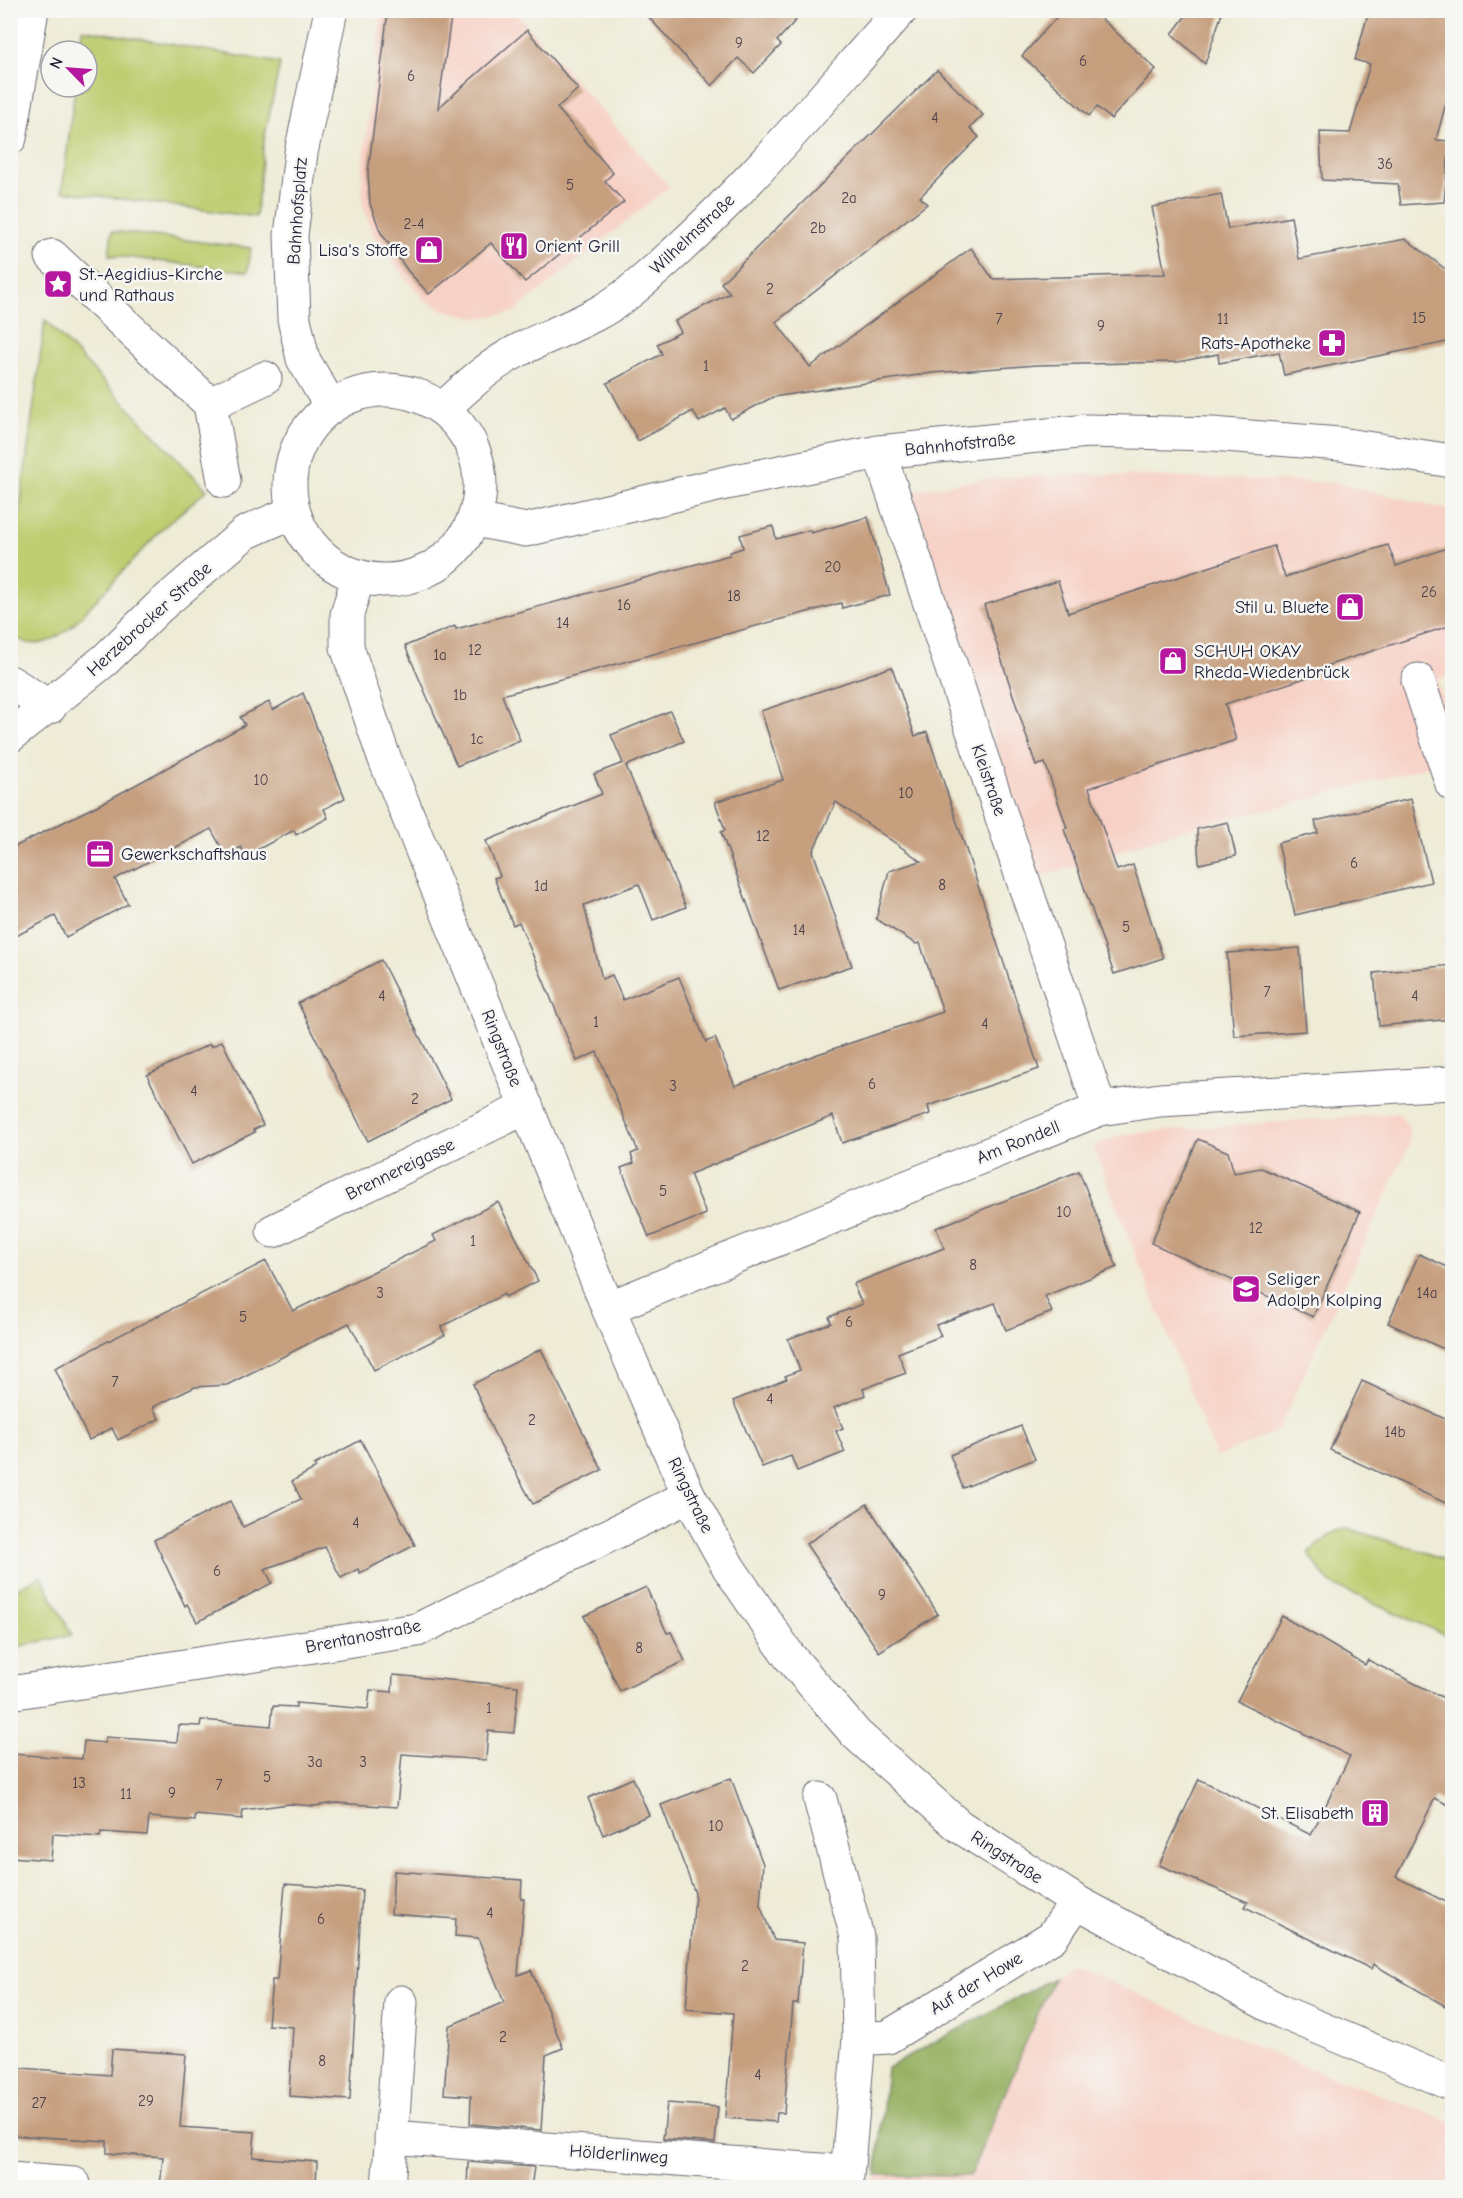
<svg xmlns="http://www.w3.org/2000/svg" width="1463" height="2198" viewBox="0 0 1463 2198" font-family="'Comic Neue',sans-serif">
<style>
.built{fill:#f7d1c6}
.green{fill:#bdcd6f;stroke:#707855;stroke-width:1.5}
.forest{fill:#96b062;stroke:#5c694e;stroke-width:1.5}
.building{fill:#c69f7f}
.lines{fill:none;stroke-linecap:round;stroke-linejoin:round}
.minor-casing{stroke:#696871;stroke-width:35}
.major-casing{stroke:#696871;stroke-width:35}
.minor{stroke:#fff;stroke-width:33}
.major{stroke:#fff;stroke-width:33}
.labels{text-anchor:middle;stroke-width:5;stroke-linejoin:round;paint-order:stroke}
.number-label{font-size:15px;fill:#4b414c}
.street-label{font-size:18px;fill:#22223b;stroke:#f6f6f2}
.poi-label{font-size:18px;fill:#22223b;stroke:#f6f6f2;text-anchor:start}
</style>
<rect width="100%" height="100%" fill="#f6f6f2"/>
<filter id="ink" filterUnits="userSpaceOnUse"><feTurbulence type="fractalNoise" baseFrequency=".0167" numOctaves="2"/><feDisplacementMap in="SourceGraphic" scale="12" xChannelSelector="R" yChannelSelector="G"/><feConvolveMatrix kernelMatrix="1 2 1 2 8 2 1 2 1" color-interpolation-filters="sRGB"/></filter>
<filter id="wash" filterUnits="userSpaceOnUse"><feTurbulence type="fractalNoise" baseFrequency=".008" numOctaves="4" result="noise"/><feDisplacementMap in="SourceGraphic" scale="24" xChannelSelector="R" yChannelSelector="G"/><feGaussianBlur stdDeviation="1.35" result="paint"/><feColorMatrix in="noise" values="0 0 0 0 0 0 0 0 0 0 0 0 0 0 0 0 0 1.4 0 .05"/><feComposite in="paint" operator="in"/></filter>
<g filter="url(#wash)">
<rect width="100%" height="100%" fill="#eeebd6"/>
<!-- built -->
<g class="built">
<polygon points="382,11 514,11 669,187 514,312 478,318 444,310 424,300 375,239 363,206 362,173"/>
<polygon points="1085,474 1338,483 1452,511 1452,674 1437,680 1452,727 1452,760 1276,808 1194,826 1041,877 911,491 990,478"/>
<polygon points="1398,1113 1409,1127 1409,1145 1278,1431 1216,1457 1093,1147 1123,1134"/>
<polygon points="1069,1964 1288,2060 1452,2122 1452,2187 875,2188 876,2175 970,2176 1053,1978"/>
</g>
<!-- green -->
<g class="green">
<polygon points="82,29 280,63 264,140 256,217 62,191 75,87 87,87 87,51 80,51"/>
<polygon points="112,231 251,248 248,272 109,255"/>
<path d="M45,320l162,170 -43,37 -93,100c-18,14 -35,24 -56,10l-4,-15 -1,-38z"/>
<path d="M1348,1528c34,13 72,19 104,36v74l-123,-55 -21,-30 26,-21z"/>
<polygon points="41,1576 72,1635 11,1648 11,1591"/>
</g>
<!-- forest -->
<polygon class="forest" points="1053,1978 970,2176 876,2175 887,2068"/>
<g id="blocks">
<!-- building -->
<g class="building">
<polygon points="388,10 452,10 438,108 527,30 578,89 557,108 613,173 605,181 624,202 525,282 491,243 429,294 408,271 381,233 370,204 368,173"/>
<polygon points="642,10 805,10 777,41 781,45 754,73 738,58 712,86"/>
<polygon points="1063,10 1092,10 1156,69 1111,119 1097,107 1089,116 1022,56"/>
<polygon points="1190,10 1223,10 1205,64 1172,34"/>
<polygon points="1369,10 1452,10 1452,81 1436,140 1450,141 1444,202 1401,205 1398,184 1322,180 1320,132 1350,133 1370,64 1355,60"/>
<polygon points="937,70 983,115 970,128 979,137 920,197 927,204 776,322 810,367 971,248 993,279 1165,274 1152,207 1221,194 1228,229 1291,217 1299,259 1406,239 1452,274 1452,341 1284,375 1279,352 1219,363 1218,354 1178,362 1037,365 932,373 773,397 731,419 725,408 699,422 693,411 638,441 607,383 662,354 657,344 681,332 675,321 730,293 721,283"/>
<polygon points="868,517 890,595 842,608 841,603 502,695 520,740 457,766 405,646 455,626 456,629 730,555 730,552 743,548 740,535 773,526 776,539 810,530 811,533"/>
<polygon points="1388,545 1396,566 1452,546 1452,625 1323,667 1324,672 1225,704 1236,740 1089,788 1117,870 1133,865 1163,958 1114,974 1064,829 1067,828 1045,763 1036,766 984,605 1058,581 1068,613 1274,546 1285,577"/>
<polygon points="892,667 915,736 927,732 1039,1069 928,1106 930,1114 842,1143 833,1116 690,1174 706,1214 649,1237 621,1168 634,1163 631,1154 638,1151 597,1052 577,1061 519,922 513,925 507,910 494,878 500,876 486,841 602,794 594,774 623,763 611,735 670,711 684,741 626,766 686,907 653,920 639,884 584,905 602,979 612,975 623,1000 679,977 706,1042 715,1038 735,1086 815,1055 943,1012 920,943 916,944 876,919 889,871 921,861 836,802 813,851 852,966 779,990 721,832 725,830 715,802 783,780 761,711"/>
<polygon points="303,693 345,798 324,809 328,818 296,835 294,830 246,856 241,847 226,856 211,829 115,879 128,904 66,937 55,916 10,939 10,849 108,800 245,725 240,717 269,702 273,710"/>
<polygon points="1411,799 1431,882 1295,915 1278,843 1318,833 1315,821"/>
<polygon points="1228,822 1236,856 1199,864 1197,829"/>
<polygon points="1300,948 1306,1031 1234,1036 1227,953"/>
<polygon points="381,960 451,1099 368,1141 298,1003"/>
<polygon points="1452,965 1452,1019 1379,1026 1374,973"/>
<polygon points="222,1041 263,1125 253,1130 255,1132 192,1164 147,1075 210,1044 211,1047"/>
<polygon points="1198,1139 1228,1152 1234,1173 1261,1168 1360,1212 1313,1317 1151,1243"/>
<polygon points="1079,1171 1117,1267 1045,1296 1052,1312 1006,1330 995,1303 936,1325 941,1336 898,1353 906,1373 863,1389 865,1395 834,1408 843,1428 836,1431 845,1452 797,1471 791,1456 762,1467 733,1401 787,1379 785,1376 800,1370 788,1339 831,1323 829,1317 862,1304 853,1284 944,1248 936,1228"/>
<polygon points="498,1202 538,1281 505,1297 504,1294 441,1327 445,1335 374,1370 349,1323 227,1385 195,1387 153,1407 159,1419 118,1440 112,1428 89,1440 55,1368 266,1261 293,1311 436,1241 433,1235"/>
<polygon points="1419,1254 1452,1269 1452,1353 1388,1323"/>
<polygon points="541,1349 602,1470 533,1504 493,1431 473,1384"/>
<polygon points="1362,1381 1452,1422 1452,1506 1330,1450"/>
<polygon points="1021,1426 1035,1459 963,1488 950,1455"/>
<polygon points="361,1440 415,1545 360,1573 358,1569 341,1578 325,1547 265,1569 272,1583 197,1622 187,1604 185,1606 154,1540 230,1501 243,1527 301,1499 292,1481 316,1468 314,1465"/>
<polygon points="867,1504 938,1614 879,1652 806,1544"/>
<polygon points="646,1587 667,1633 671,1632 685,1661 620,1691 584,1616"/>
<polygon points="1282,1616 1365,1665 1368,1660 1452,1702 1452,1807 1435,1798 1396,1877 1452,1905 1452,2010 1373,1964 1371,1969 1245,1907 1248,1902 1159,1865 1199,1779 1311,1835 1350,1756 1237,1701"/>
<polygon points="393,1675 518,1686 514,1733 488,1731 486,1760 402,1754 397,1807 336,1803 314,1806 289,1804 243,1810 242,1819 195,1815 195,1821 149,1817 147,1835 101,1832 100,1837 53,1834 51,1860 10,1857 12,1754 82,1759 84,1741 105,1743 105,1737 177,1742 179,1725 200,1726 201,1720 271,1726 273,1706 296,1707 296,1703 368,1709 370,1690 392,1692"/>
<polygon points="633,1778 649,1815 603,1835 588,1798"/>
<polygon points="731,1778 763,1864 760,1905 774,1940 803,1943 798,2004 793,2004 784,2113 777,2113 776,2122 725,2118 733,2013 686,2009 695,1893 661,1805"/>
<polygon points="394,1871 522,1880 521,1899 524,1899 518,1975 531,1970 563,2048 546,2055 541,2130 470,2124 471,2096 444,2094 449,2026 504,2002 478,1938 455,1936 456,1919 391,1914"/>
<polygon points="285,1884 362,1890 350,2100 289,2096 293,2027 268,2025 272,1980 277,1980"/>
<polygon points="112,2049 186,2054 180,2127 255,2132 253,2157 317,2162 316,2187 160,2187 163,2157 107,2153 107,2141 10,2135 10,2067 110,2075"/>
<polygon points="667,2103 718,2107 715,2143 663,2139"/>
<polygon points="468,2162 534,2167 531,2187 467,2187"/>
</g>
</g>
</g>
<g filter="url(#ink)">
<use href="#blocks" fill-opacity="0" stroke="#696871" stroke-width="1.5"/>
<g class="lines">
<!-- minor casing -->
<g class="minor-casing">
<g id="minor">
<polyline points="10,138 32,10"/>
<polyline points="52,256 210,404 224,481"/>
<polyline points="210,404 265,378"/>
<polyline points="330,405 303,359 294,319 291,235 301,153 331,10"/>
<polyline points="879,452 1100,1109"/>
<polyline points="475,520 526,530 726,483 879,452 1088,431 1212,434 1340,444 1452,461"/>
<polyline points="358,577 347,615 347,647 382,752 608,1308 689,1496 729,1568 789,1656 856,1734 959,1826 1077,1902 1282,2012 1452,2084"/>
<polyline points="1418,680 1452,784"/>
<polyline points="10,682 50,707"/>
<polyline points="273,1231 527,1107"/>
<polyline points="608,1308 1100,1109 1160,1100 1452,1083"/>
<polyline points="10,1693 417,1630 689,1496"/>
<polyline points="820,1799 857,1937 859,2039 846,2188"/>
<polyline points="859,2039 888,2037 1052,1937 1077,1902"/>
<polyline points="391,2137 847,2172"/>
<polyline points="10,2179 74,2184"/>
<polyline points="388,2188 401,2002"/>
</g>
</g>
<!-- major casing -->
<g class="major-casing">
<g id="major">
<circle cx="385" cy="485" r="95"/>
<path d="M444,408c24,-23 48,-45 79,-60 37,-18 75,-30 108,-57 100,-82 183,-184 270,-281"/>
<polyline points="10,736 105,660 159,607 245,533 293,512"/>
</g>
</g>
<!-- minor -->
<use href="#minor" class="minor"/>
<!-- major -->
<use href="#major" class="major"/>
</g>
</g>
<!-- icons -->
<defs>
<g id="restaurant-square" transform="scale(1.5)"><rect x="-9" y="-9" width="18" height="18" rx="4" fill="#b5179e" stroke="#f6f6f2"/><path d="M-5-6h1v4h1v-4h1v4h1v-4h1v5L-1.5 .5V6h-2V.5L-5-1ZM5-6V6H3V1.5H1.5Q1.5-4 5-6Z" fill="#fff"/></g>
<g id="shop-square" transform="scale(1.5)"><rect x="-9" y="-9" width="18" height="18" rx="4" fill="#b5179e" stroke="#f6f6f2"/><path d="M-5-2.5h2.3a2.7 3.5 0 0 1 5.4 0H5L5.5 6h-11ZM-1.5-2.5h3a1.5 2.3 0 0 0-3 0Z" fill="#fff"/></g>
<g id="sight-square" transform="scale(1.5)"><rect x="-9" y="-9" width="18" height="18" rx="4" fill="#b5179e" stroke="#f6f6f2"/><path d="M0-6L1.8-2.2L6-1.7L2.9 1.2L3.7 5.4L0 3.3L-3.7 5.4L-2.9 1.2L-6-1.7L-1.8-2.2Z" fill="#fff"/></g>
<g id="pharmacy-square" transform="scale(1.5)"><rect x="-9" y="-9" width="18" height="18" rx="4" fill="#b5179e" stroke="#f6f6f2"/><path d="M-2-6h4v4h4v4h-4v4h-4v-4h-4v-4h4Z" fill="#fff"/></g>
<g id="office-square" transform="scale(1.5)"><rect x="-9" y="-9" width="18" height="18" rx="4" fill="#b5179e" stroke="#f6f6f2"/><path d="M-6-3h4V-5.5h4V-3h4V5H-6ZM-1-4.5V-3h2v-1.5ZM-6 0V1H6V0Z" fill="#fff"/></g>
<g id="school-square" transform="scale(1.5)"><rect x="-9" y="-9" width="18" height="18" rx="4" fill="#b5179e" stroke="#f6f6f2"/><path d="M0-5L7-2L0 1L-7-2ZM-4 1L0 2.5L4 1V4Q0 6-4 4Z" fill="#fff"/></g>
<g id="building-square" transform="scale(1.5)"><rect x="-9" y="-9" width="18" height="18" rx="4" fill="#b5179e" stroke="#f6f6f2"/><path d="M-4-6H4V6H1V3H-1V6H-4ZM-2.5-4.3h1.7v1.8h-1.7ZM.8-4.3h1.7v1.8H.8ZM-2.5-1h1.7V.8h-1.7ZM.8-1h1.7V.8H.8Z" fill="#fff"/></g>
</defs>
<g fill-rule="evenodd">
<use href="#restaurant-square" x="514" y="246"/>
<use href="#shop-square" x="429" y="250"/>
<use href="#sight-square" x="58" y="284"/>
<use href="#pharmacy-square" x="1332" y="343"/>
<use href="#shop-square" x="1350" y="607"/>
<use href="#shop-square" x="1173" y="661"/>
<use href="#office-square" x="100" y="854"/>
<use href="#school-square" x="1246" y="1289"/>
<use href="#building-square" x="1375" y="1813"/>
</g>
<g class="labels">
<!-- number labels -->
<g class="number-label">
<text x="739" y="48">9</text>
<text x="1083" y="66">6</text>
<text x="411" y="81">6</text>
<text x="935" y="123">4</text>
<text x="1385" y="169">36</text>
<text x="570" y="190">5</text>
<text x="849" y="203">2a</text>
<text x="414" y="229">2-4</text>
<text x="818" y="233">2b</text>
<text x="770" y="294">2</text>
<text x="1419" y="323">15</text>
<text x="999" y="324">7</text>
<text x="1223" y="324">11</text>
<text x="1101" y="331">9</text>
<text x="706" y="371">1</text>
<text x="833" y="572">20</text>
<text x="1429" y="597">26</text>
<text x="734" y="601">18</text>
<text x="624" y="610">16</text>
<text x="563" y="628">14</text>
<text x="475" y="655">12</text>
<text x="440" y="660">1a</text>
<text x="460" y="700">1b</text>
<text x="477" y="744">1c</text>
<text x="261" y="785">10</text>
<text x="906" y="798">10</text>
<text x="763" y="841">12</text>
<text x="1354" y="868">6</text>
<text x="942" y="890">8</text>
<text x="541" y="891">1d</text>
<text x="1126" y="932">5</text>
<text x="799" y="935">14</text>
<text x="1267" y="997">7</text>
<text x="382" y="1001">4</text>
<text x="1415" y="1001">4</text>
<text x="596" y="1027">1</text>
<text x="985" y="1029">4</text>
<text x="872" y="1089">6</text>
<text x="673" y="1091">3</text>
<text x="194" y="1096">4</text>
<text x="415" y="1104">2</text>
<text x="663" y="1196">5</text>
<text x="1064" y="1217">10</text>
<text x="1256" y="1233">12</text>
<text x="473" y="1246">1</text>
<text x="973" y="1270">8</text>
<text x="380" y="1298">3</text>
<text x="1427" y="1298">14a</text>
<text x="243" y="1322">5</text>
<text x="849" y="1327">6</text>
<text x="115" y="1387">7</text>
<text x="770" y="1404">4</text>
<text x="532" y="1425">2</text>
<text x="1395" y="1437">14b</text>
<text x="356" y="1528">4</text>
<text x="217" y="1576">6</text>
<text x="882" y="1600">9</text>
<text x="639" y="1653">8</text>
<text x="489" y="1713">1</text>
<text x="315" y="1767">3a</text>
<text x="363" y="1767">3</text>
<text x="267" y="1782">5</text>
<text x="79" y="1788">13</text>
<text x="219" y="1790">7</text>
<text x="172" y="1798">9</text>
<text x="126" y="1799">11</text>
<text x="716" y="1831">10</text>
<text x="490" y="1918">4</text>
<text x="321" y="1924">6</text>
<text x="745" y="1971">2</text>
<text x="503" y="2042">2</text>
<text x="322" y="2066">8</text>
<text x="758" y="2080">4</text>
<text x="146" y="2106">29</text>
<text x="39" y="2108">27</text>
</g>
<!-- street labels -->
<g class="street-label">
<text transform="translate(297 211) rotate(-86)" y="6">Bahnhofsplatz</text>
<text transform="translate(692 234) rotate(-43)" y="6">Wilhelmstraße</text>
<text transform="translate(960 444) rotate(-6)" y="6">Bahnhofstraße</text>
<text transform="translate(149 619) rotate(-42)" y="6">Herzebrocker Straße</text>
<text transform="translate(989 780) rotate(71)" y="6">Kleistraße</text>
<text transform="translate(502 1048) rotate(68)" y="6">Ringstraße</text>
<text transform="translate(1018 1142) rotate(-22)" y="6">Am Rondell</text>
<text transform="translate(400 1169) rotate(-26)" y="6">Brennereigasse</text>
<text transform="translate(691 1495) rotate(64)" y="6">Ringstraße</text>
<text transform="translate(363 1636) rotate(-11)" y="6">Brentanostraße</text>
<text transform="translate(1007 1857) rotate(33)" y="6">Ringstraße</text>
<text transform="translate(976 1983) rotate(-31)" y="6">Auf der Howe</text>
<text transform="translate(619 2154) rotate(4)" y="6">Hölderlinweg</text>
</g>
<!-- poi labels -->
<g class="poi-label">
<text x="535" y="252">Orient Grill</text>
<text x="408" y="256" text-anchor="end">Lisa's Stoffe</text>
<text x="79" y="280">St.-Aegidius-Kirche<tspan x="79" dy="21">und Rathaus</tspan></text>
<text x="1311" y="349" text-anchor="end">Rats-Apotheke</text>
<text x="1329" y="613" text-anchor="end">Stil u. Bluete</text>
<text x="1194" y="657">SCHUH OKAY<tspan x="1194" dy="21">Rheda-Wiedenbrück</tspan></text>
<text x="121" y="860">Gewerkschaftshaus</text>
<text x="1267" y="1285">Seliger<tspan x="1267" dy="21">Adolph Kolping</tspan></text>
<text x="1354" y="1819" text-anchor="end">St. Elisabeth</text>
</g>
</g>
<!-- margin -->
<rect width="1463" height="2198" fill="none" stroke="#f6f6f2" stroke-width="36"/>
<!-- north arrow -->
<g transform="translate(69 69) rotate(295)"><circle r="28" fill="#f6f6f2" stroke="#a1a1a9" stroke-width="1.5"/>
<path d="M0-4.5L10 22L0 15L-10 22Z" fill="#b5179e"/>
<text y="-9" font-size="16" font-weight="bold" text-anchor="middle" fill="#22223b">N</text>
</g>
</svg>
